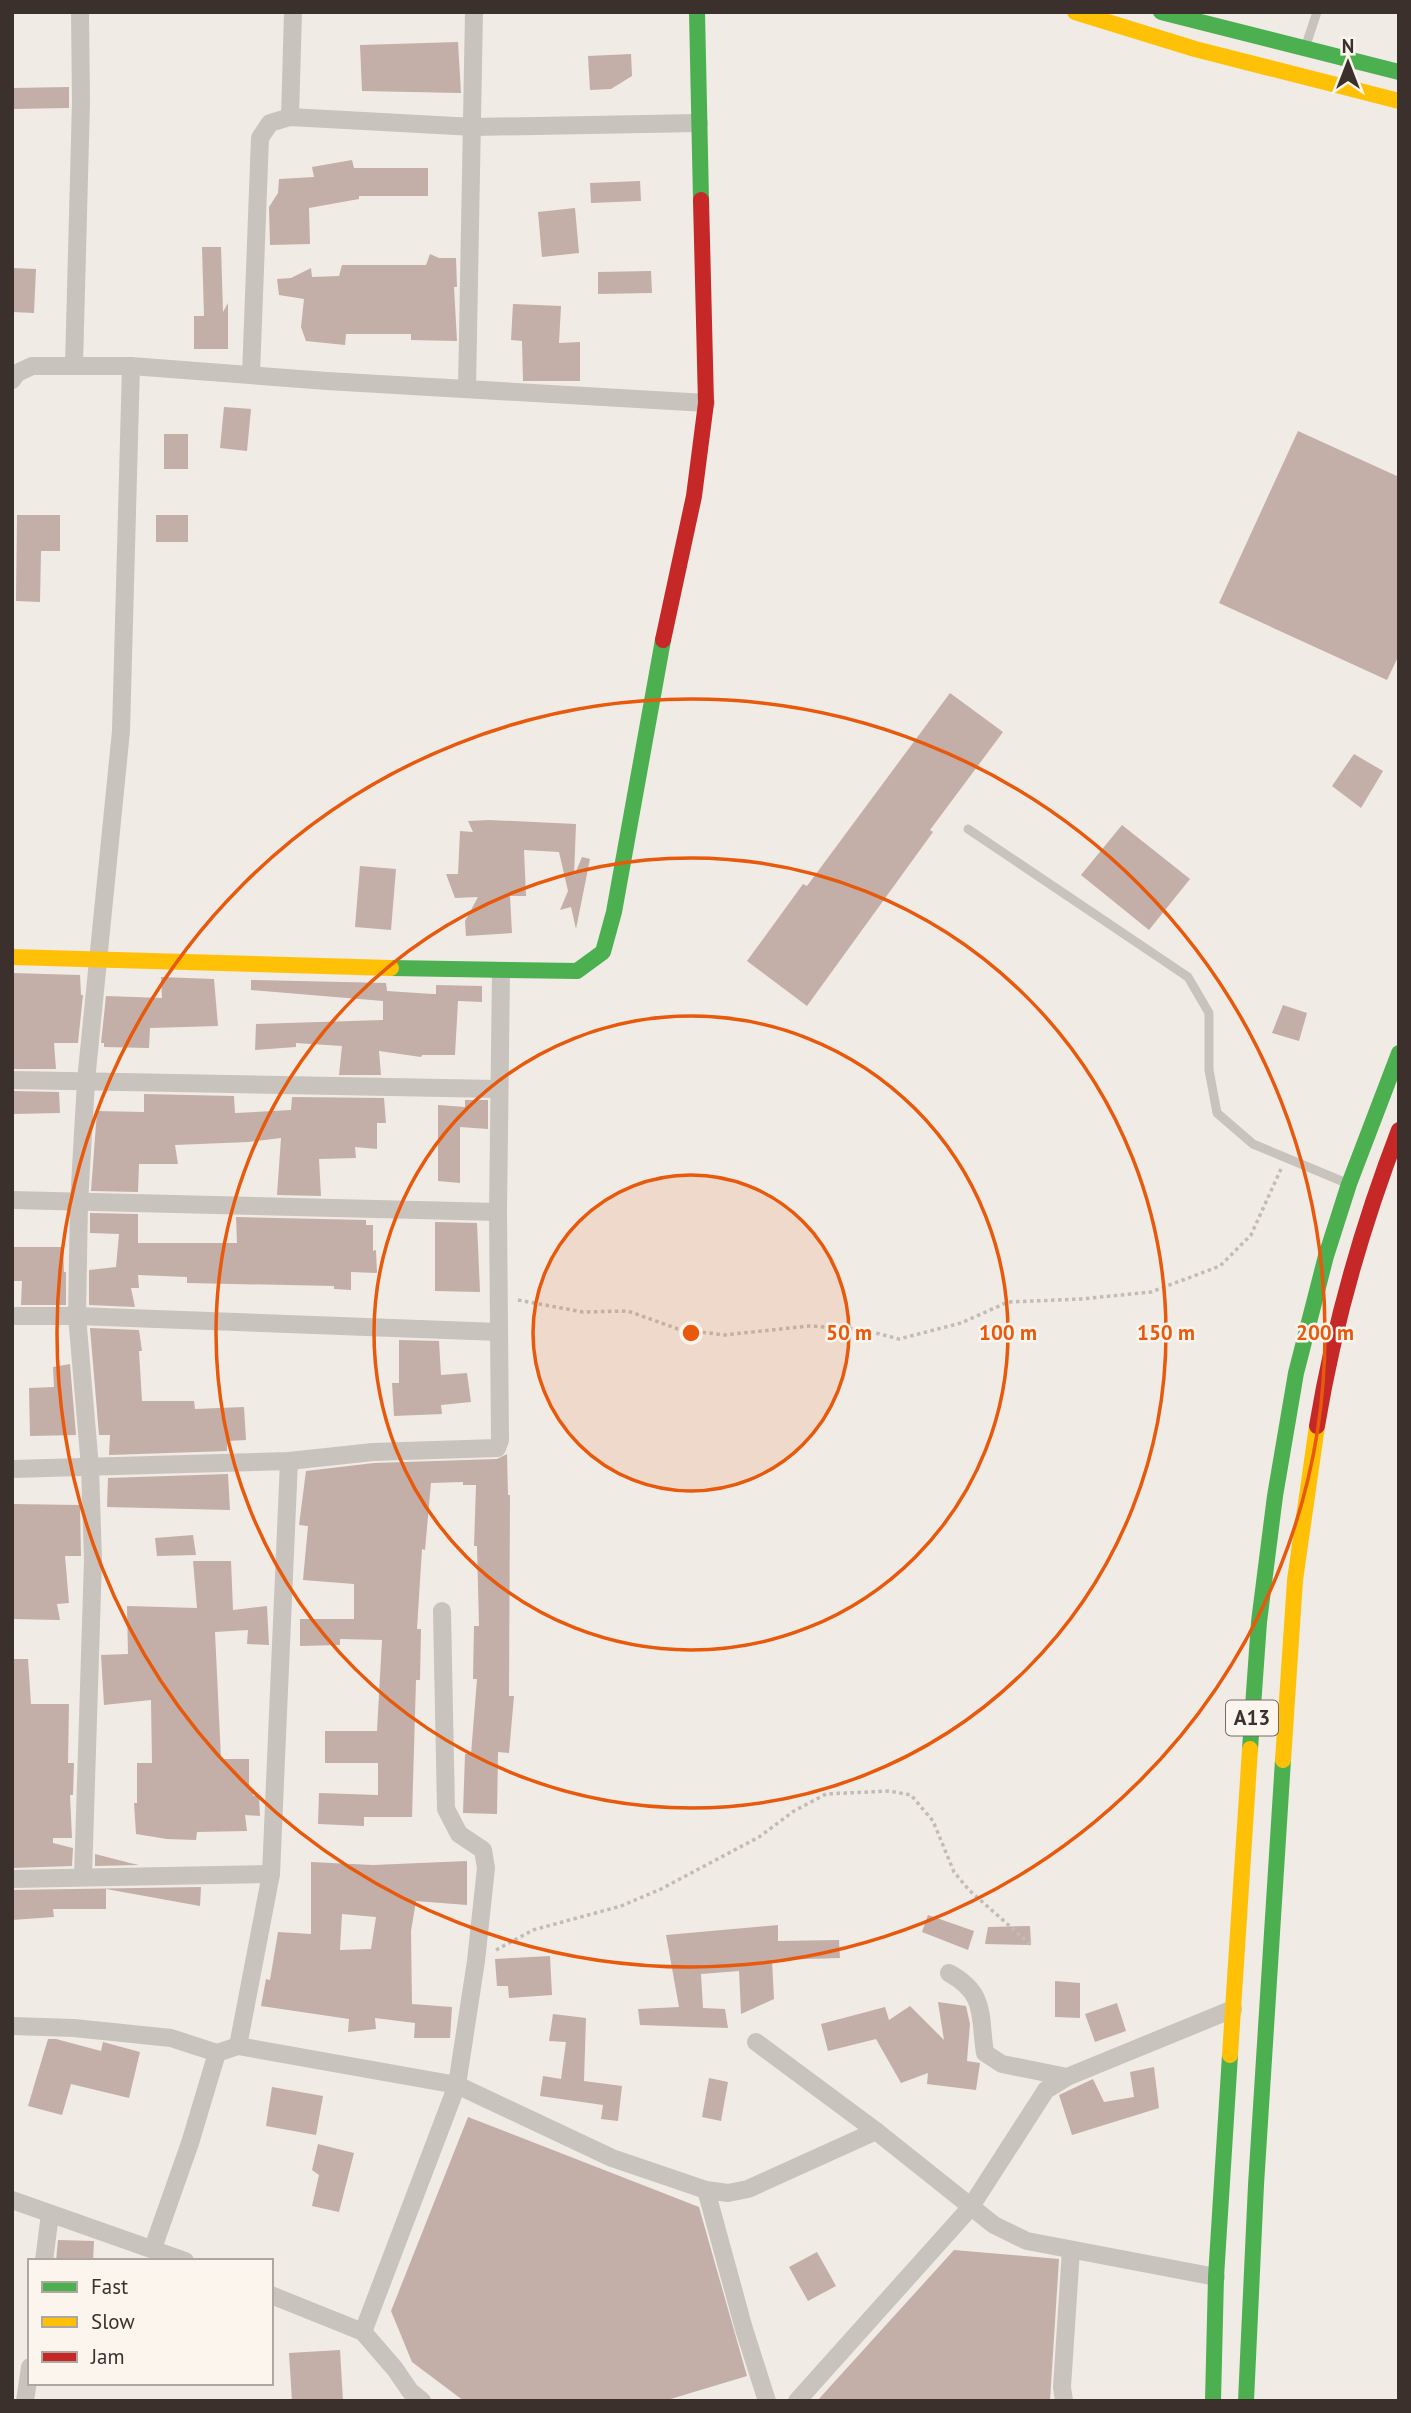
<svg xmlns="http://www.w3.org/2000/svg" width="1411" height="2413" viewBox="0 0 1411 2413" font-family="'PT Sans',sans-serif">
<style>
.building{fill:#c3afa7;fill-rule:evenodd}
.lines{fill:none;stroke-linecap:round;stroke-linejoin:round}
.path{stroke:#c2bbb6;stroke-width:3.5;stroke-dasharray:3.5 3.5;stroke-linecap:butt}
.lane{stroke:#c9c3be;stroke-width:9}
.street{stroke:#c9c3be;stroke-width:18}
.fast{stroke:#4caf50;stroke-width:16}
.slow{stroke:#ffc107;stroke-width:16}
.jam{stroke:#c62828;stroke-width:16}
.ring{fill:none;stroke:#e8590c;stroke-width:3.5}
.labels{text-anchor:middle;stroke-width:5;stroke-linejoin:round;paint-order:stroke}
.shield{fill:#fbf5ee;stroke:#756b66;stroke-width:2}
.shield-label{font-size:21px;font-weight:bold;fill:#3b302b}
.centre{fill:#e8590c;stroke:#fbf5ee;stroke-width:3.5}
.ring-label{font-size:21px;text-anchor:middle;font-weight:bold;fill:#e8590c;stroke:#fbf5ee;stroke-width:5;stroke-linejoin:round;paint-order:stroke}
</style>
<rect width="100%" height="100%" fill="#f0ebe5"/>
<!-- building -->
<g class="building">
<polygon points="458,42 461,93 362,91 360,45"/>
<polygon points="631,54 632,76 611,89 590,90 588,56"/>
<polygon points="69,87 69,108 12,109 12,88"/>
<polygon points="352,160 354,168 428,168 428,196 359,196 359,199 309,208 310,244 270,245 269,207 278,193 279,179 314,177 312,167"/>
<polygon points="640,181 641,201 591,203 590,183"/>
<polygon points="575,208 579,253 542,257 538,212"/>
<polygon points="202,247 221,247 223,312 228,303 228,349 194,349 194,316 204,316"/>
<polygon points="430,254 439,258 456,258 457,287 454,287 457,341 411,340 411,334 346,334 345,345 306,341 301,327 304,299 279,295 277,279 291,278 311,268 312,277 339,276 342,265 426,265"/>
<polygon points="12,268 36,269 34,313 12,312"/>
<polygon points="651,271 652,293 598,294 598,272"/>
<polygon points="513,304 561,306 559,343 580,342 580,381 523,381 522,341 511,340"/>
<polygon points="224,407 251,409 247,451 220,448"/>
<polygon points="1298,431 1399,477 1399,655 1387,680 1219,603"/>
<rect x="164" y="434" width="24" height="35"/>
<polygon points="17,515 60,515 60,551 41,551 40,602 16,601"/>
<rect x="156" y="515" width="32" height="27"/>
<polygon points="950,693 1003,732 930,830 933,832 807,1006 747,961 803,884 807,886"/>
<polygon points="1354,754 1383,771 1361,808 1332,786"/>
<polygon points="489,820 576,824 574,876 582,857 590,859 576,929 571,907 560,910 568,891 559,852 524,850 526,896 510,896 512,933 466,936 465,921 478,897 455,898 446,874 458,874 460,831 473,832 468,821"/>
<polygon points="1122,825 1190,879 1149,930 1081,875"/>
<polygon points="360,866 396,869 391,930 355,927"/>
<polygon points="12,973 80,975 81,995 83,995 78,1043 54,1043 56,1069 13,1069"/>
<polygon points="161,977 214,979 218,1026 150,1028 149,1048 104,1047 104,1043 101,1043 106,996 162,998"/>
<polygon points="251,980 386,983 387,991 433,994 436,994 436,985 482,986 482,1002 458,1001 455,1055 422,1055 421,1057 379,1051 381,1075 339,1075 342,1046 296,1043 296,1047 255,1050 256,1024 383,1020 383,1001 251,990"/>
<polygon points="1283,1005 1307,1013 1299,1041 1272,1033"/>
<polygon points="13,1091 59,1092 60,1113 13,1114"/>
<polygon points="144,1094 234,1096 235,1113 291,1110 292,1097 384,1098 386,1123 377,1123 377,1149 355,1147 356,1158 319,1159 321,1196 277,1195 281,1138 248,1142 175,1145 178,1164 139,1164 138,1192 91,1191 97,1111 144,1112"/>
<polygon points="465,1100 488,1100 488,1129 460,1127 460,1183 438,1181 438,1105 465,1107"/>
<polygon points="90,1213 138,1214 138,1243 237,1243 236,1217 366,1220 366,1225 373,1225 373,1251 376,1250 377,1273 351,1272 351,1290 334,1289 334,1286 187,1283 187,1277 138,1275 139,1288 131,1288 135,1307 89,1305 89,1270 116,1267 119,1234 90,1233"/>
<polygon points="435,1222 477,1223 480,1292 435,1291"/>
<polygon points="12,1247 63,1247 64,1272 66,1272 66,1305 21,1305 22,1281 12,1281"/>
<polygon points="90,1328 139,1330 142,1351 139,1351 142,1401 194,1401 195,1409 244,1407 246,1440 227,1441 227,1451 109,1455 110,1435 99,1435"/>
<polygon points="399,1340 439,1341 441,1375 467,1373 471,1402 441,1405 442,1414 394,1416 392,1383 399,1383"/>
<polygon points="70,1364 76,1435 30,1436 29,1388 54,1387 53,1367"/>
<polygon points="507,1454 508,1495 510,1495 509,1696 514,1696 509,1753 498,1752 497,1814 463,1813 465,1754 471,1754 477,1679 473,1679 474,1626 479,1626 477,1546 474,1546 476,1485 463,1485 463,1482 431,1483 425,1550 422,1549 417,1629 421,1629 420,1680 416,1680 412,1817 364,1817 364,1826 318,1824 319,1793 378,1795 378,1763 325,1763 325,1731 377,1731 382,1640 340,1639 340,1645 300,1646 300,1619 354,1619 354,1584 303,1580 308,1526 299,1525 306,1471 374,1463 497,1459"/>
<polygon points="228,1474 230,1510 107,1507 108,1478"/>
<polygon points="12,1504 80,1505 81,1556 65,1556 69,1603 57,1604 60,1620 12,1619"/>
<polygon points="193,1535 196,1555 157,1556 155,1538"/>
<polygon points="193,1561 231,1561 233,1610 267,1606 269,1645 247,1644 248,1630 215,1632 221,1759 249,1759 249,1790 253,1790 253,1796 259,1795 260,1816 245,1815 247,1831 197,1832 196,1840 167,1839 136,1834 134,1803 137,1803 137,1763 152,1763 151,1700 104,1705 101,1655 128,1654 127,1606 197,1608"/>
<polygon points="12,1659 28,1659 31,1704 69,1704 68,1763 74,1763 73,1795 70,1795 72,1838 53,1838 53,1843 73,1848 72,1866 12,1868"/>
<polygon points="95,1854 130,1863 139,1865 95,1866"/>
<path d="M467,1861v44l-51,-4 -5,30 1,73 40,3 -2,31h-36l1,-15 -40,-5 1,11 -28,3 1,-13 -88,-13 5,-27 4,1 8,-48 33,2v-72l62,3zM342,1914l34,3 -5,32 -31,1z"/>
<polygon points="201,1887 200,1906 106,1889 106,1909 53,1909 54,1917 12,1920 12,1890"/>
<polygon points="928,1915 974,1931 968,1950 922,1932"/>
<polygon points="778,1925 778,1941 839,1940 840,1958 772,1960 774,1999 741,2014 739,1971 701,1974 703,2008 725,2009 728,2028 640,2025 638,2009 679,2007 666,1935"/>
<polygon points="1030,1926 1031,1945 985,1944 988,1927"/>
<polygon points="550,1956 552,1995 509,1998 508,1986 497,1986 495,1959"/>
<polygon points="1055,1981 1080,1983 1080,2018 1055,2017"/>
<polygon points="938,2002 966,2006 970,2024 967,2061 980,2063 976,2090 927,2084 928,2073 901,2083 876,2039 828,2051 821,2024 885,2007 889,2020 910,2006 944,2040"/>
<polygon points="1117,2003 1126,2031 1095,2042 1085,2014"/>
<polygon points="553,2014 586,2018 584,2081 622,2086 618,2121 601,2119 603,2105 540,2096 543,2076 561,2079 566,2042 549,2041"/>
<polygon points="48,2039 56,2039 101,2051 103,2042 140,2052 129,2098 71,2084 62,2115 28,2106"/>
<polygon points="1154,2067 1159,2108 1072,2135 1059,2095 1093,2079 1104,2102 1134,2097 1130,2072"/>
<polygon points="709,2078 728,2082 721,2121 702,2117"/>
<polygon points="272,2087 323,2096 316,2135 266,2126"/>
<polygon points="468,2117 699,2207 747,2376 664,2401 464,2401 412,2362 391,2311"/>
<polygon points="318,2144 354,2153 339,2212 312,2206 319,2175 312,2170"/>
<polygon points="58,2240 94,2241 93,2261 56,2261"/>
<polygon points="954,2250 1059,2259 1050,2401 817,2401"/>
<polygon points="817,2252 836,2286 808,2301 789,2267"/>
<polygon points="340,2350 343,2401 292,2401 289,2353"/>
</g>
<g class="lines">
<!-- path -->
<g class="path">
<polyline points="518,1300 583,1312 628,1311 678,1329 724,1335 809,1326 860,1329 899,1339 961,1323 1008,1302 1081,1299 1151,1292 1220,1266 1251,1235 1281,1169"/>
<polyline points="496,1950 533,1930 621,1906 661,1889 759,1837 794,1811 826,1794 889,1791 911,1795 933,1821 954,1872 969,1890 1031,1945"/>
</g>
<!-- lane -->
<g class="lane">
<polyline points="1306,45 1317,12"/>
<polyline points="968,829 1188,977 1209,1013 1209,1070 1217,1113 1253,1144 1344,1182"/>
</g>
<!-- street -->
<g class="street">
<polyline points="290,117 293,12"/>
<polyline points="74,365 81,102 80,12"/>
<polyline points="251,374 260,138 270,123 290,117 474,127 699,123"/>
<polyline points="12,380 17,373 32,366 131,366 327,381 706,403"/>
<polyline points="467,388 474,12"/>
<polyline points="12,1080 498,1089"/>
<polyline points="12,1200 498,1212"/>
<polyline points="12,1316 77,1316 499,1332"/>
<polyline points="12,1469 289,1461 373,1452 497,1448 500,1440 498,1212 501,971"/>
<polyline points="83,1877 93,1560 90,1467 77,1316 79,1203 86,1081 121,731 131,366"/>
<polyline points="12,1879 271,1874"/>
<path d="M949,1973c38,21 30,42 36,80l17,11 65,13"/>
<polyline points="12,2026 74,2028 171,2038 217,2053 238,2046 457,2085 612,2158 706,2190 728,2193 748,2189 876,2131 994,2225 1027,2241 1216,2277"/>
<polyline points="756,2042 876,2131"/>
<polyline points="238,2046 271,1874 289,1461"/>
<polyline points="706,2190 744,2329 767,2401"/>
<polyline points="12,2200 185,2261"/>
<polyline points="153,2248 190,2143 217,2053"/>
<polyline points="44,2261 50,2214"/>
<polyline points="271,2295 363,2332 395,2369 410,2391 422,2401"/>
<polyline points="363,2332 457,2085 476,1961 486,1868 483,1850 459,1834 446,1809 442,1611"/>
<polyline points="25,2401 30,2367"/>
<polyline points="797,2401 970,2208 1046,2090 1067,2077 1233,2009"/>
<polyline points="1064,2401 1062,2387 1071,2250"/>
</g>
<!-- fast -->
<g class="fast">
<polyline points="697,12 701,200"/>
<polyline points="1161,12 1399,72"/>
<polyline points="391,968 577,971 603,952 614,912 663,640"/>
<polyline points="1250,1749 1259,1622 1275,1496 1296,1373 1326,1256 1349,1184 1399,1053"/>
<polyline points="1213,2401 1216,2277 1230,2055"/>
<polyline points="1246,2401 1256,2185 1283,1760"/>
</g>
<!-- slow -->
<g class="slow">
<polyline points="1075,12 1195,49 1399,101"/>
<polyline points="12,957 391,968"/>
<polyline points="1283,1760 1295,1580 1317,1426"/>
<polyline points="1230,2055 1250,1749"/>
</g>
<!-- jam -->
<g class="jam">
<polyline points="663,640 694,496 706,403 701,200"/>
<path d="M1317,1426c17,-102 45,-200 82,-296"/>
</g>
</g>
<!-- distance rings -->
<circle cx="691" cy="1333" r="158" fill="#e8590c" fill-opacity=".12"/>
<g class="ring">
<circle cx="691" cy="1333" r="158"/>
<circle cx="691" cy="1333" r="317"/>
<circle cx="691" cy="1333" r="475"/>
<circle cx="691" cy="1333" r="634"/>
</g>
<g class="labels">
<!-- shield labels -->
<rect class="shield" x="1226" y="1700.5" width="52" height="35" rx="5"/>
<g class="shield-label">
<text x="1252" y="1725">A13</text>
</g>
</g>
<circle cx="691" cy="1333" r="10" class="centre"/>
<g class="ring-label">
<text x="849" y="1340">50 m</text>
<text x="1008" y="1340">100 m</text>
<text x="1166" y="1340">150 m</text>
<text x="1325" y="1340">200 m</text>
</g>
<!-- border -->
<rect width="1411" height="2413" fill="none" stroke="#3b302b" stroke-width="28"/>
<!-- legend -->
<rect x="28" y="2259" width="245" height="126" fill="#fbf5ee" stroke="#aea6a0" stroke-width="2"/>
<rect x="42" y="2282" width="35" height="10" fill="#4caf50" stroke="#aea6a0" stroke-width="2"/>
<text x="91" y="2294" font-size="21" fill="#3b302b">Fast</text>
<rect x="42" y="2317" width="35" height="10" fill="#ffc107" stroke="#aea6a0" stroke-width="2"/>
<text x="91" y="2329" font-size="21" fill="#3b302b">Slow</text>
<rect x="42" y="2352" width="35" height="10" fill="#c62828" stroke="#aea6a0" stroke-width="2"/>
<text x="91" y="2364" font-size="21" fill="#3b302b">Jam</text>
<!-- north arrow -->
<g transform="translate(1348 63)" stroke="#fbf5ee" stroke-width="5" paint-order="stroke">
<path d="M0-5L12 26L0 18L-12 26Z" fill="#3b302b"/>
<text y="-10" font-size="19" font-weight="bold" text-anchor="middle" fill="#3b302b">N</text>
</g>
</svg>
